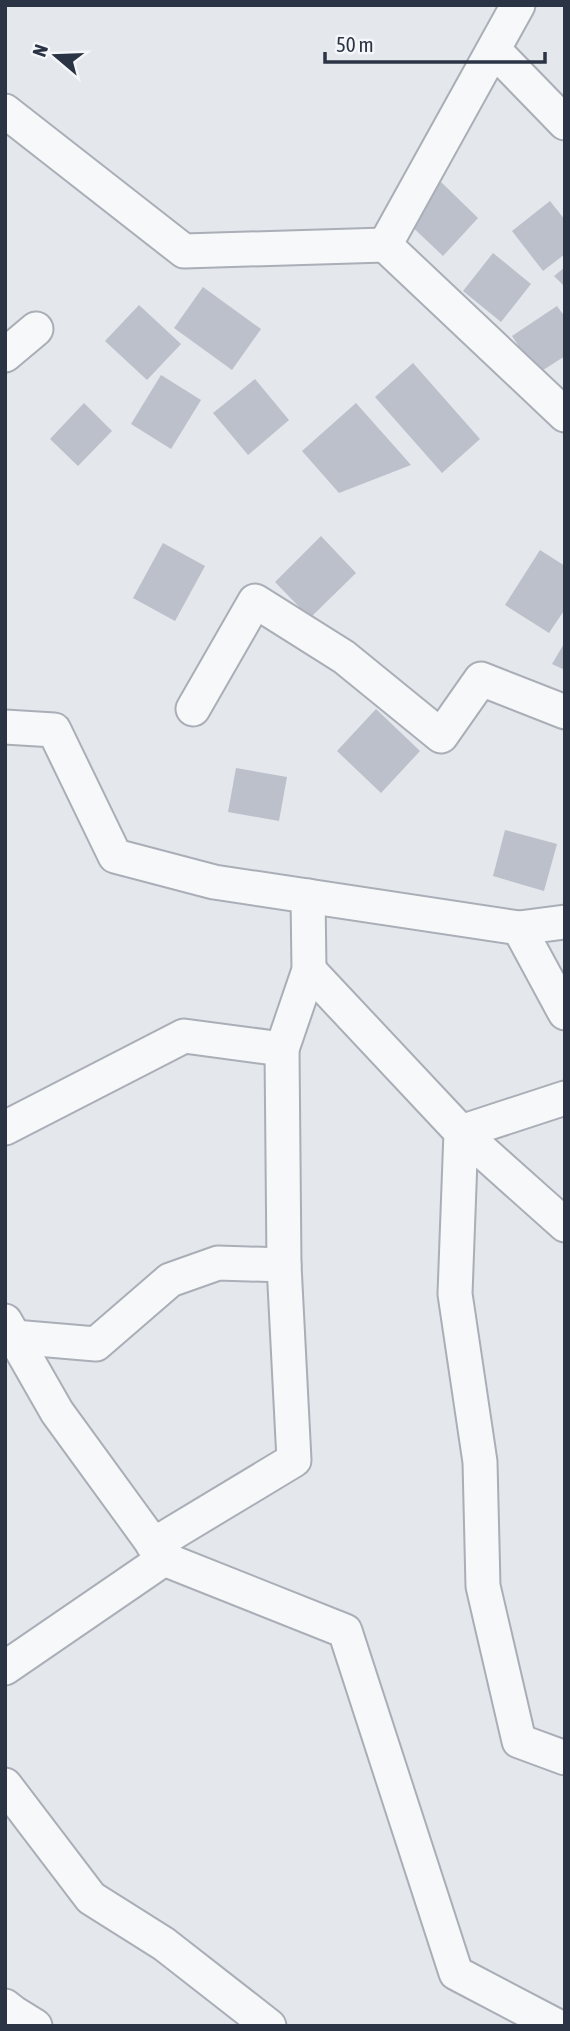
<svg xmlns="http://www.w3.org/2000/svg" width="570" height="2031" viewBox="0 0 570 2031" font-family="'Asap Condensed',sans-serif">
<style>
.building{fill:#bbc0ca}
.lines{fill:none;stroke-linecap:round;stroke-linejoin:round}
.minor-casing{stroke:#a9aeb7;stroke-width:37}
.minor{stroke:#f7f8fa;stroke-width:33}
</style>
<rect width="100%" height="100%" fill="#e4e7ec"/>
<!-- building -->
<g class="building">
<polygon points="441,182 478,218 443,256 405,220"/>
<polygon points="550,201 565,220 565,254 543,271 512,231"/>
<polygon points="493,253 531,284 501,322 463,291"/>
<polygon points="565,267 565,287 554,276"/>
<polygon points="203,287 261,329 232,370 174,328"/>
<polygon points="139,305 181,344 147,380 105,341"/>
<polygon points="557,306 565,317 565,356 537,374 512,336"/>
<polygon points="413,363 480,439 442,473 375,397"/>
<polygon points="161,375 201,400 171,449 131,424"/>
<polygon points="255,379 289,420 248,455 213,413"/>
<polygon points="84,403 112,431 78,466 50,439"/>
<polygon points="356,403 411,465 339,493 302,451"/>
<polygon points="321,536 356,573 310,618 275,582"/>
<polygon points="163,543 205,566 175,621 133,598"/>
<polygon points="540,550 565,566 565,609 549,633 505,605"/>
<polygon points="565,642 565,670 552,664"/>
<polygon points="376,709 420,751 381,793 337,751"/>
<polygon points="236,768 287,777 279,821 228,812"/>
<polygon points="505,830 557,844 544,891 493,876"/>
</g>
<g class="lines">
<!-- minor casing -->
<g class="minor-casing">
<g id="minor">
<polyline points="518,5 385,245 565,415"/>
<polyline points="494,50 565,123"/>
<polyline points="5,111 184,251 385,245"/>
<polyline points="5,355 36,329"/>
<polyline points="193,709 255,601 344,657 441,736 481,679 565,712"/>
<polyline points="5,727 54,730 115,856 214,882 519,928"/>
<polyline points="565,922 519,928 565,1013"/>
<polyline points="309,970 461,1132 455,1294 480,1462 483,1586 519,1741 565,1758"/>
<polyline points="282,1049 309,970 308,896"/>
<polyline points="5,1128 184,1036 282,1049 284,1265 294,1460 153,1545"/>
<polyline points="461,1132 565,1225"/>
<polyline points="461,1132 565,1098"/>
<polyline points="5,1321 57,1412 164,1559 5,1668"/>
<polyline points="5,1341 14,1337 96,1344 170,1280 218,1263 284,1265"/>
<polyline points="164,1559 345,1631 456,1973 557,2026"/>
<polyline points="5,1785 91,1898 164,1944 269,2026"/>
<polyline points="5,2006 14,2013 35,2026"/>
</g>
</g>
<!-- minor -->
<use href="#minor" class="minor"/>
</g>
<!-- border -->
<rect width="570" height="2031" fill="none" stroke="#2b3445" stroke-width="14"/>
<!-- north arrow -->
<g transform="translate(56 56) rotate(289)" stroke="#f4f6f9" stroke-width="5" paint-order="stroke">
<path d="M0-5L12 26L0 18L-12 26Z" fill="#2b3445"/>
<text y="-10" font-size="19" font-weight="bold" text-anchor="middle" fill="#2b3445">N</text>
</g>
<!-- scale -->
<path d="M325 52v10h220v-10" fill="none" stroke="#2b3445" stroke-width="3.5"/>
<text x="336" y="52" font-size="21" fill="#2b3445" stroke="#f4f6f9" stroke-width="5" paint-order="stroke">50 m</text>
</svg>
